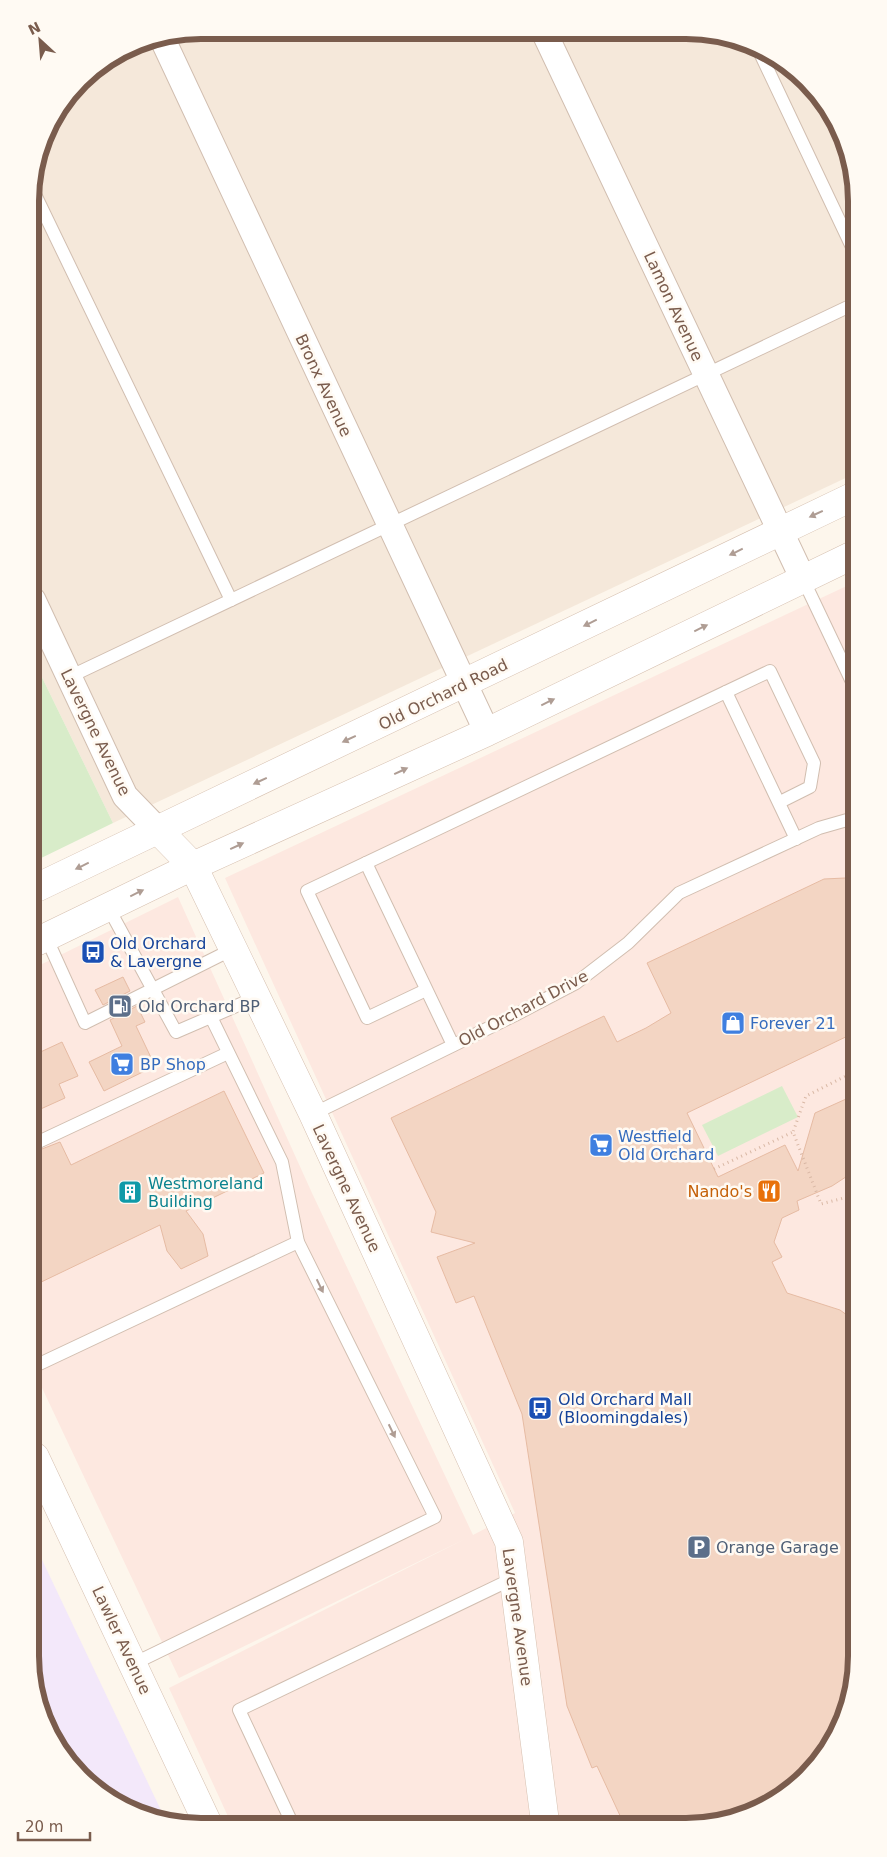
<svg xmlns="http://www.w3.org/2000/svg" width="887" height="1857" viewBox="0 0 887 1857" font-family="'DejaVu Sans',sans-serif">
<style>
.residential{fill:#f5e8da}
.commercial{fill:#fde8e0}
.education{fill:#f3e8fa}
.green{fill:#d8ecc9}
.building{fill:#f3d5c3;stroke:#e6bba3}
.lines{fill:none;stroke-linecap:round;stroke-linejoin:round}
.lane-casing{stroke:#d1beb0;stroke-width:14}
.street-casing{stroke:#d1beb0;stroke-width:27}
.secondary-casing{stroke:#d6c0b0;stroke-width:29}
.path{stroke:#d9b8a5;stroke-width:3;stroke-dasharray:1 4;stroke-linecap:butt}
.lane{stroke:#fff;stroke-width:12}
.street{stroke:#fff;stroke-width:25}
.secondary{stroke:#fff;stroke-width:28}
.oneway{fill:#af9d94}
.labels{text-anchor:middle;stroke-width:5;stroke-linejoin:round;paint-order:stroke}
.street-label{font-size:16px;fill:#7a5c4d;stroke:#fffaf3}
.transit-label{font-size:16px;fill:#164399;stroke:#fffaf3;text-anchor:start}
.service-label{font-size:16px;fill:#4e5e75;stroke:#fffaf3;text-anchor:start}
.shop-label{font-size:16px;fill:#366cbe;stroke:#fffaf3;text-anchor:start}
.culture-label{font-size:16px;fill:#0d838f;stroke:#fffaf3;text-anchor:start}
.food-label{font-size:16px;fill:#c56008;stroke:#fffaf3;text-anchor:end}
.rim{fill:none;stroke:#7a5c4d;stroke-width:6}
</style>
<rect width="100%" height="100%" fill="#fdf6ec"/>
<!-- residential -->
<polygon class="residential" points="201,30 719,33 799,73 834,115 851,156 852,475 113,823 33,659 31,179 48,125 88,73 136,43"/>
<!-- commercial -->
<polygon class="commercial" points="853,583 857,1668 815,1769 781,1798 731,1821 231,1823 169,1688 465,1539 179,1678 35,1373 34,968 178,897 312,1193 473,1535 515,1513 225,878"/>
<!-- education -->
<polygon class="education" points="35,1545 167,1823 88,1784 59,1751 36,1701"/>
<!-- green -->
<g class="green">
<polygon points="33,659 113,823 33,862"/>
<polygon points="782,1086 798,1117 718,1156 702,1125"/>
</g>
<!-- building -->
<g class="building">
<polygon points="845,878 854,885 854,1033 687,1113 718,1177 785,1145 798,1171 815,1113 855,1095 855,1171 832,1186 797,1201 799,1210 782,1218 774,1242 782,1257 772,1262 787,1293 840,1310 855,1321 857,1668 844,1722 815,1769 781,1798 731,1821 623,1822 597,1766 592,1768 567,1706 522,1414 474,1296 456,1303 437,1257 475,1243 431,1232 436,1212 391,1118 604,1016 617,1042 646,1028 671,1013 647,963 824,879"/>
<polygon points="123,977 130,991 103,1005 95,990"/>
<polygon points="137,1006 145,1022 136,1026 155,1066 104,1091 89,1062 122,1046 110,1020"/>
<polygon points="62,1042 78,1076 59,1084 65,1098 34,1112 34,1055"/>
<polygon points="224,1091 264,1173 186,1211 203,1234 208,1256 181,1269 167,1251 160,1225 35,1285 34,1152 60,1142 71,1165"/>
</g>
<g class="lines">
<!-- lane casing -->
<g class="lane-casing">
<g id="lane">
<polyline points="760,53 851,245"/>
<polyline points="31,186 231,600"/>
<polyline points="803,579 853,684"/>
<polyline points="69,677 852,305"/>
<polyline points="726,692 796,839"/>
<polyline points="366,863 453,1045"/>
<polyline points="108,907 176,1032 257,997"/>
<polyline points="46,937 85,1023 233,949"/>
<polyline points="426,990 367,1018 307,891 770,671 814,763 810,787 780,802"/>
<polyline points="313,1114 515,1015 576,983 628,943 679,893 819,828 854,818"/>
<polyline points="34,1144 228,1053"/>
<polyline points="35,1366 298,1242"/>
<polyline points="133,1664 435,1517 298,1242 282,1162 211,1017"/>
<polyline points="292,1823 239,1710 514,1578"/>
</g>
</g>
<!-- street casing -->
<g class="street-casing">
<g id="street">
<polyline points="544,32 803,579"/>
<polyline points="162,38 487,732"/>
<polyline points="33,600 125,796 157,829"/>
</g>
</g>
<!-- secondary casing -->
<g class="secondary-casing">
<g id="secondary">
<polyline points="157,829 193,866 313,1114 509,1542 545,1822"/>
<polyline points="34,889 852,497"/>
<polyline points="34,943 193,866 487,732 853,555"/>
<polyline points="35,1457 208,1824"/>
</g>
</g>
<!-- path -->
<g class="path">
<polyline points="854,1072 806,1096 793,1132 821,1204 855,1195"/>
<polyline points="714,1169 793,1132"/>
</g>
<!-- lane -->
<use href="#lane" class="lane"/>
<!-- street -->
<use href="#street" class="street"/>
<!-- secondary -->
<use href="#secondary" class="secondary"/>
</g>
<!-- one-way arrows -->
<defs><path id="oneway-solid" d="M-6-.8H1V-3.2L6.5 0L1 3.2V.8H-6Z" transform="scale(1.25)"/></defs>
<g class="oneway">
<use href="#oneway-solid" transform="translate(816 514) rotate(155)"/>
<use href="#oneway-solid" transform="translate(736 552) rotate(154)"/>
<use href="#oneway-solid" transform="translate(590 623) rotate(154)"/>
<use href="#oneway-solid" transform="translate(701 628) rotate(-26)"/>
<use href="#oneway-solid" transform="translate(548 702) rotate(-26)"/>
<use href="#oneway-solid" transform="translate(349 739) rotate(155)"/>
<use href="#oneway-solid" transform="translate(401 771) rotate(-25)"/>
<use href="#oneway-solid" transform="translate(260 781) rotate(155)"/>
<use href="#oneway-solid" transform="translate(237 846) rotate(-25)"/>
<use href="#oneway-solid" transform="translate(82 866) rotate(154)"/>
<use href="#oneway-solid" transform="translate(137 893) rotate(-26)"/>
<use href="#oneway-solid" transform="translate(320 1286) rotate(64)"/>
<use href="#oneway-solid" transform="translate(392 1431) rotate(64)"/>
</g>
<!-- icons -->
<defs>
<g id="bus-square" transform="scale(1.25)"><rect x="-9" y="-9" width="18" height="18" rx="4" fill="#1a4fb4" stroke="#fffaf3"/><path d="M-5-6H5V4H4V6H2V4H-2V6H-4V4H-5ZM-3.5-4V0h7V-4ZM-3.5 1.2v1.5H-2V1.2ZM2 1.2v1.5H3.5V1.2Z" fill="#fff"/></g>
<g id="fuel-square" transform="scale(1.25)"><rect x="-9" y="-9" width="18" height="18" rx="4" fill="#5c6f8a" stroke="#fffaf3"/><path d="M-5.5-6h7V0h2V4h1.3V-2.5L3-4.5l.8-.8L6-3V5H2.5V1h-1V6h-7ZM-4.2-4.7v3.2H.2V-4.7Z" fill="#fff"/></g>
<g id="shop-square" transform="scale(1.25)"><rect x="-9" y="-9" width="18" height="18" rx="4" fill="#3f7fe0" stroke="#fffaf3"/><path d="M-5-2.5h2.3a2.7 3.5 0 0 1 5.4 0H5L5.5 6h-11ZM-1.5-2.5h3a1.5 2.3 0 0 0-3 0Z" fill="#fff"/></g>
<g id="supermarket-square" transform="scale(1.25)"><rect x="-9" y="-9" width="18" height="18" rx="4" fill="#3f7fe0" stroke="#fffaf3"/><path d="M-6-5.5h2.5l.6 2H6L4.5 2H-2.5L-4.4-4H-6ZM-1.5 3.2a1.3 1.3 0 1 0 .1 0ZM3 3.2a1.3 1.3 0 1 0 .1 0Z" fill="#fff"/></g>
<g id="restaurant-square" transform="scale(1.25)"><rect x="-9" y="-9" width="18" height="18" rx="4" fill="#e8710a" stroke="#fffaf3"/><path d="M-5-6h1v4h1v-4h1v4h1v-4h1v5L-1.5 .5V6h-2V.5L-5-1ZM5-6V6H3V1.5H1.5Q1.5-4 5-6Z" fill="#fff"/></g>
<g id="building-square" transform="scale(1.25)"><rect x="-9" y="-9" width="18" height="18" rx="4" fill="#0f9aa8" stroke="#fffaf3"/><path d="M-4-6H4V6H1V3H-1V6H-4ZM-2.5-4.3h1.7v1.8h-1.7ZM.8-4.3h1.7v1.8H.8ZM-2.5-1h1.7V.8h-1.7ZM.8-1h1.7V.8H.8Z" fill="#fff"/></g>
<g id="parking-square" transform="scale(1.25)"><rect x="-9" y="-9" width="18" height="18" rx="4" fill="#5c6f8a" stroke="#fffaf3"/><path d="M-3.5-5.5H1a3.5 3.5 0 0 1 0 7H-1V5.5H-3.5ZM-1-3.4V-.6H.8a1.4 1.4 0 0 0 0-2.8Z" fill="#fff"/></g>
</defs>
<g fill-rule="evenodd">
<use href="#bus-square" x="93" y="952"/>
<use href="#fuel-square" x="120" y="1006"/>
<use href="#shop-square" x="733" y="1023"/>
<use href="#supermarket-square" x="122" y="1064"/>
<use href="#supermarket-square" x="601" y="1145"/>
<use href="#restaurant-square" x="769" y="1191"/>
<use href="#building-square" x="130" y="1192"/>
<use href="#bus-square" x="540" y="1408"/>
<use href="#parking-square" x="699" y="1547"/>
</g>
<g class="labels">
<!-- street labels -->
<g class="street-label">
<text transform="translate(674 306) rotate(65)" y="6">Lamon Avenue</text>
<text transform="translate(324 385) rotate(65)" y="6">Bronx Avenue</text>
<text transform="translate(443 694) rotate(-26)" y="6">Old Orchard Road</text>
<text transform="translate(96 732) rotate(64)" y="6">Lavergne Avenue</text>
<text transform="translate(523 1008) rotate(-28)" y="6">Old Orchard Drive</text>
<text transform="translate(347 1188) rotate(65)" y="6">Lavergne Avenue</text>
<text transform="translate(518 1617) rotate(82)" y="6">Lavergne Avenue</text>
<text transform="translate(122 1640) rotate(65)" y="6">Lawler Avenue</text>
</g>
<!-- transit labels -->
<g class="transit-label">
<text x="110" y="949">Old Orchard<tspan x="110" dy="18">&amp; Lavergne</tspan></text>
<text x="558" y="1405">Old Orchard Mall<tspan x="558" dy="18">(Bloomingdales)</tspan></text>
</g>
<!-- service labels -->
<g class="service-label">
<text x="138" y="1012">Old Orchard BP</text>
<text x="716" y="1553">Orange Garage</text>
</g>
<!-- shop labels -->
<g class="shop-label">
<text x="750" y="1029">Forever 21</text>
<text x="140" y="1070">BP Shop</text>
<text x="618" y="1142">Westfield<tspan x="618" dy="18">Old Orchard</tspan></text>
</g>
<!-- culture labels -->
<g class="culture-label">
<text x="148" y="1189">Westmoreland<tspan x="148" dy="18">Building</tspan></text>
</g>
<!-- food labels -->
<g class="food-label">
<text x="752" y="1197">Nando's</text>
</g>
</g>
<!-- crop -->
<path d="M0 0H887V1857H0ZM201 39H686A162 162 0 0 1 848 201V1656A162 162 0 0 1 686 1818H201A162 162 0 0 1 39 1656V201A162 162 0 0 1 201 39Z" fill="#fffaf3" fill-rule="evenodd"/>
<path class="rim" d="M201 39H686A162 162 0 0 1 848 201V1656A162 162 0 0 1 686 1818H201A162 162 0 0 1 39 1656V201A162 162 0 0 1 201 39Z"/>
<!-- north arrow -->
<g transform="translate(40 40) rotate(334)" stroke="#fffaf3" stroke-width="4" paint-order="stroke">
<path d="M0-4L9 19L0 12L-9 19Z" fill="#7a5c4d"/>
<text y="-8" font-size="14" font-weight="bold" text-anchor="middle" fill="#7a5c4d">N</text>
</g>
<!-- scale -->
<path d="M18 1832v8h72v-8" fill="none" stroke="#7a5c4d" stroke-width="2.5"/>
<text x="25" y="1832" font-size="15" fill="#7a5c4d" stroke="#fffaf3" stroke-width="4" paint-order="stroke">20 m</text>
</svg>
